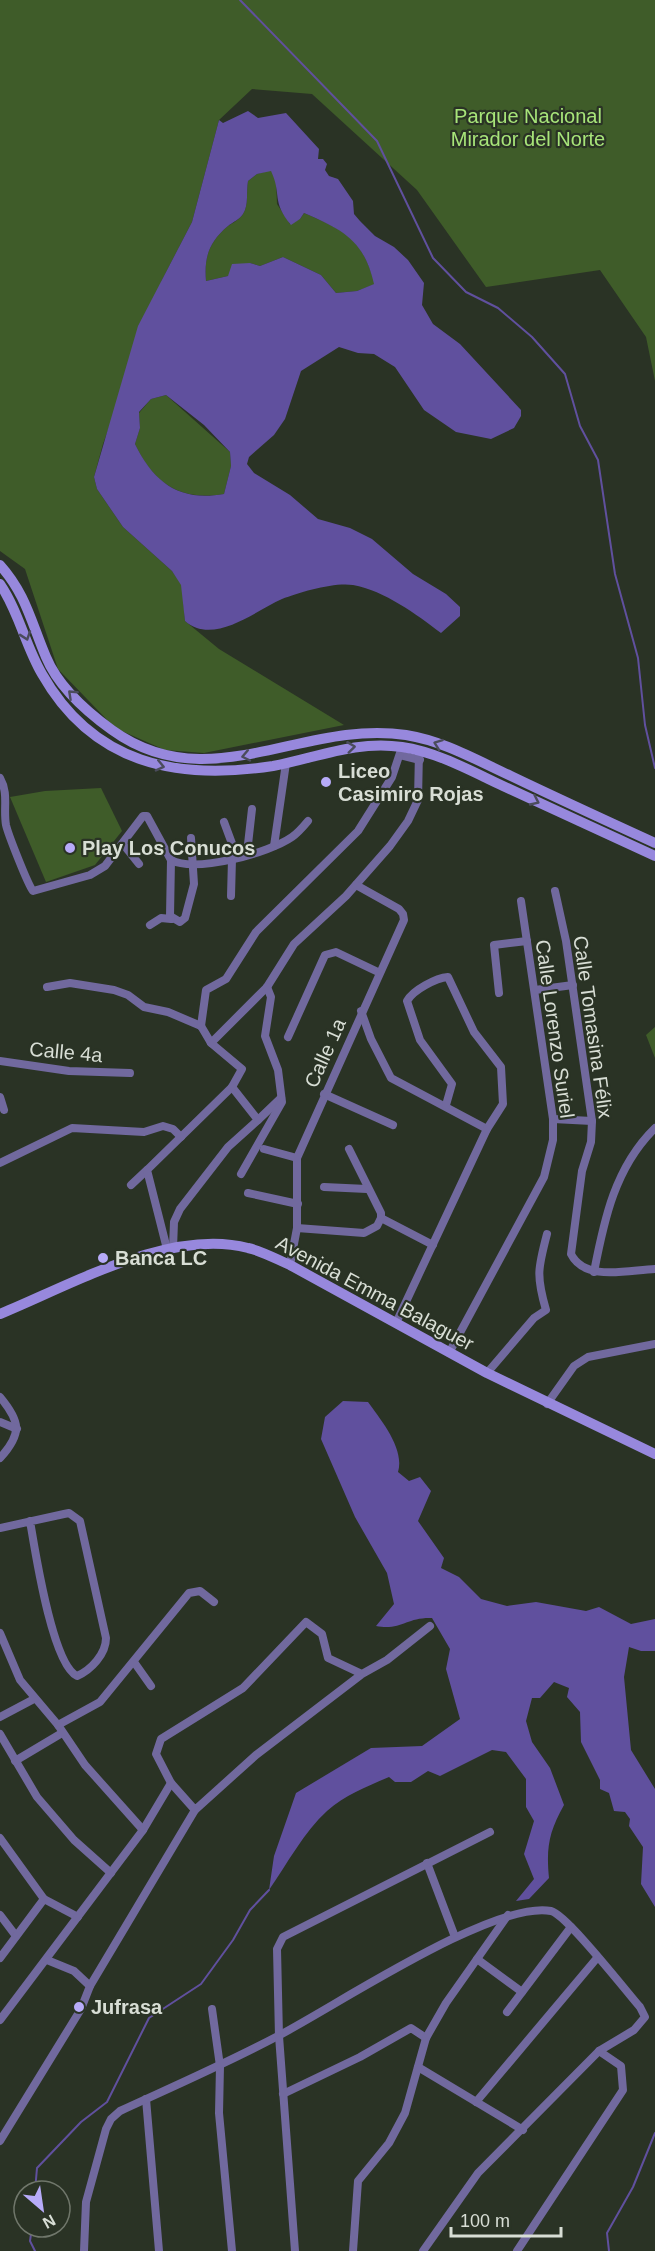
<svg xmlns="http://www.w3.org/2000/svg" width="655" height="2251" viewBox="0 0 655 2251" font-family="Arial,sans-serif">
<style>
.green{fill:#3f5c29}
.water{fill:#60509e;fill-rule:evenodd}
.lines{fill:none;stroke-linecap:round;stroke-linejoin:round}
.stream{stroke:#60509e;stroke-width:2}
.street{stroke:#71699e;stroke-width:8}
.secondary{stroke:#9788dd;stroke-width:10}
.oneway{stroke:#4b4c5c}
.poi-dot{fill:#b7abf8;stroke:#2a3325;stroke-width:2}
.labels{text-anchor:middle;stroke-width:4.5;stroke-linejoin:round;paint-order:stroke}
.park-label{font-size:20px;fill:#a7e479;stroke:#2a3325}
.poi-label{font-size:20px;font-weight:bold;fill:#d8ded5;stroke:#2a3325;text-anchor:start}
.street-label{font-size:20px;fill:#d8ded5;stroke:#2a3325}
</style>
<rect width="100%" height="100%" fill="#2a3325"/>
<!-- green -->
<g class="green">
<polygon points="0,0 655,0 655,381 646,337 600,270 486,287 417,190 312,94 252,89 219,120 192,222 162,280 103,444 94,477 97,489 123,527 172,571 182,585 185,621 219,649 344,725 204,753 165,750 115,728 58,669 25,569 0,551"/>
<path d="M271,170l5,10 1,24 13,20 10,-5 4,-6c43,19 57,24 71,71l-18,7 -21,2 -15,-18 -38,-18 -23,9 -10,-3 -22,13 -22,5c-2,-24 3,-39 22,-55 5,-3 12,-7 15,-12 6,-9 3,-22 5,-33l9,-7z"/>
<path d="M166,395l64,57 1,14 -7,28c-44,7 -70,-10 -89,-50l5,-16 -1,-15 12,-14z"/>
<polygon points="101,788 122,831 95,865 46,882 10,797 45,791"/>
<polygon points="655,1027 655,1058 646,1035"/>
</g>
<!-- water -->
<g class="water">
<path d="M248,111l10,7 28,-5 33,36 -1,10h5l4,5 -2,6 4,6 9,3 15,22 1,13 6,7 15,15 19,11 14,13 16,23 -2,22 11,19 27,20 61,66v6l-7,12 -23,11 -35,-7 -32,-22 -29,-43 -21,-13 -16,-1 -19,-6 -38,24 -16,48 -11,16 -25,22 -2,7 7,9 36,22 28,24 32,9 22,11 41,35 33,20 14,13v9l-19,17c-25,-19 -56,-42 -88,-48 -19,-3 -53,7 -71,14 -27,12 -69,47 -97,22l-4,-36 -9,-14 -49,-44 -26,-38 -3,-12 44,-151 54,-104 27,-102 4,3zM271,171c11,23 0,30 20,54l9,-6 4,-6c39,17 60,27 70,71l-17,7 -21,2 -15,-18 -38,-18 -23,9 -10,-3 -18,1 -4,12 -22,5c-2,-24 3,-39 22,-55 5,-4 12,-7 15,-12 6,-9 3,-22 5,-33l9,-7zM166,395l38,30 26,27 1,14 -7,28c-44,8 -70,-11 -89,-50l5,-16 -1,-16 12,-13z"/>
<path d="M343,1401l25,1c13,18 37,47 30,70l11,9 11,-4 11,14 -13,30 26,37 -3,10 18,9 22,22 26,7 29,-4 50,9 13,-4 32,17 24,-5v32h-14l-12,-4 -5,30 7,73 24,39v118l-14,-23 2,-37 -14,-21 1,-7 -5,-7 -11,-1 -5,-18 -9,-4v-9l-19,-38 -1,-30 -13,-15 2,-9 -15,-6 -14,16h-8l-6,23 6,21 18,26 14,37c-15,27 -18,42 -15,73l-20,21 -13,2 18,-22 -10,-25 10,-33 -8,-14v-28l-20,-27 -14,-2 -52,26 -12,-5 -17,11h-16l-6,-5c-21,9 -44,18 -62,34 -23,21 -40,53 -58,79l5,-34 22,-63 75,-45 51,-2 38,-27 -14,-50 4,-20 -18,-31c-26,-1 -31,13 -56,8l18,-22 -7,-31 -32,-56 -34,-78 4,-22z"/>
</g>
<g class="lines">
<!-- stream -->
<g class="stream">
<polyline points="240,0 377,141 433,258 466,292 498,308 532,337 565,374 580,426 598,460 615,574 638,658 645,725 655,768"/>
<polyline points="35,2191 37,2168 81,2122 107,2102 149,2018 201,1984 233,1940 250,1910 269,1890"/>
<polyline points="32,2227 30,2241 35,2251"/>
<polyline points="609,2251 607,2233 633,2187 655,2133"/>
</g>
<!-- street -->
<g class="street">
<polyline points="400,755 420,760"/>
<path d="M0,778c9,16 3,30 6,47 2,9 22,60 27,66l57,-16 15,-9 38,-50h4l24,44c25,13 98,-7 121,-23 6,-4 11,-10 16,-16"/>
<polyline points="224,822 237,857"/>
<polyline points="123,844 139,864"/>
<polyline points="274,846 286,763"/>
<polyline points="247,853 252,809"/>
<polyline points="171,860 170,916 180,922 185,918 194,884 191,838"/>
<path d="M555,891l11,50 26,180 -1,21 -9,29 -11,83c14,28 57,16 84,15"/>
<polyline points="231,896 232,859"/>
<polyline points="150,925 161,918 171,919"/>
<polyline points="47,987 70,983 114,990 128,995 144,1007 168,1012 201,1026"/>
<polyline points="535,990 573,985"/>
<polyline points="499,993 494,945 527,941"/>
<polyline points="361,1011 371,1039 391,1078 487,1129"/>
<polyline points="201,1026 206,990 226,979 256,932 358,831 392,777 402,747"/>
<polyline points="288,1037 325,955 336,952 378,972"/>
<polyline points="211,1043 267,987 294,944 346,896 390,846 408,821 418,800 419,751"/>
<polyline points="0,1061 69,1071 130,1073"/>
<polyline points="324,1094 393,1125"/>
<polyline points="0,1097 4,1110"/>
<polyline points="553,1119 592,1121"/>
<polyline points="258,1120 281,1098"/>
<polyline points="264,1149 297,1158"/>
<polyline points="349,1149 381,1213 381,1218"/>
<polyline points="0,1163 72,1128 144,1132 163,1126 173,1129 181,1137"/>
<polyline points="241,1174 282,1102 278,1070 265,1036 271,997 267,987"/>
<polyline points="131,1185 147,1170"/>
<polyline points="324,1187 367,1189"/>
<polyline points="248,1193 298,1204"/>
<polyline points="381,1218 433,1245"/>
<polyline points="297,1228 364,1233 377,1226 381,1218"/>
<polyline points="173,1248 174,1222 180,1209 228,1147 258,1120 232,1087"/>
<polyline points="167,1249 147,1170 232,1087 242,1069 211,1043 201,1026"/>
<polyline points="290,1265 297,1228 297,1158 404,920 403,914 399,909 356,885"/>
<path d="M594,1272c10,-52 21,-105 61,-144"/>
<path d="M396,1323l91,-194 16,-25 -2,-37 -27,-35 -26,-55c-12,1 -35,13 -41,24l13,39 32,44 -6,21"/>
<polyline points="449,1353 544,1177 553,1140 553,1119 521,901"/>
<path d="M487,1373l47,-55 12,-8c-10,-34 -8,-42 1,-76"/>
<path d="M0,1397c20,24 23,36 0,61"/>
<polyline points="547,1404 574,1366 588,1357 655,1344"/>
<polyline points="0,1422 17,1429"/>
<path d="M0,1528l64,-14 5,-1 11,8 26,117c0,16 -15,32 -29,38 -25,-12 -42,-126 -47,-155"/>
<polyline points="0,1633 20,1680 58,1725 85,1765 143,1830"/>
<polyline points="134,1662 151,1686"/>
<polyline points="362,1674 328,1658 322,1634 306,1622 243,1688 161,1739 156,1754 171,1783 195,1810 256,1755 362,1674 387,1660 430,1626"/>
<polyline points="0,1717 34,1699"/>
<polyline points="58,1725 100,1702 189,1593 200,1591 214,1602"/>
<polyline points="0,1734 37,1797 74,1840 111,1873"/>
<polyline points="15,1761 62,1733"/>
<polyline points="0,1838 44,1899"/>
<polyline points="427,1863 455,1937"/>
<polyline points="0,1915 16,1936"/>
<polyline points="0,1958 44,1899 78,1917"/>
<polyline points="477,1959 522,1992"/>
<polyline points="90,1986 195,1810"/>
<polyline points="212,2009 220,2066 219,2113 232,2251"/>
<polyline points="507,2012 571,1927"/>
<polyline points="0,2020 143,1830 171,1783"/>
<polyline points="418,2067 523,2130"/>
<polyline points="283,2094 360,2057 411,2028 426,2038"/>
<polyline points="146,2099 159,2251"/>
<polyline points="476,2102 597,1958"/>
<polyline points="0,2141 81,2009 90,1986 74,1971 47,1960"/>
<path d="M84,2251l2,-49 20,-73 5,-10 9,-8c52,-24 105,-47 156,-74 57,-29 217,-137 275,-126 15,3 75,80 89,96l5,10 -11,13 -35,21 -121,122 -55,78"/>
<polyline points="295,2251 279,2036 277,1949 283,1937 490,1832"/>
<polyline points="353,2251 358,2181 389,2143 405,2113 426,2038 446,2003 508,1915"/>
<polyline points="517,2251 623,2090 621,2066 599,2051"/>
</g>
<!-- secondary -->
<g class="secondary">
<path d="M0,565c26,29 31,57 46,92 12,29 41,55 66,73 97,70 191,-11 294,5 38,6 72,26 105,41 48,23 96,45 144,67"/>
<path d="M0,584c19,28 25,61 42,90 51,90 135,107 231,92 43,-8 83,-26 129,-19 35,5 69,24 101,39 51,23 101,47 152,70"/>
<path d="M0,1314c69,-28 171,-87 248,-66 14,3 28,11 42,17l197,108 168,81"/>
</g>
</g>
<!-- one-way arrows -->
<defs><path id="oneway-chevron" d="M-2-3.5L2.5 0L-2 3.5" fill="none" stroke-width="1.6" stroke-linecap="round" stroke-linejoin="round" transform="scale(1.5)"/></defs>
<g class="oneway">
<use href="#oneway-chevron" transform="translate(26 636) rotate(71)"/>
<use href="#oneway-chevron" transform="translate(72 694) rotate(-137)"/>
<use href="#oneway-chevron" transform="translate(438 744) rotate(-160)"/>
<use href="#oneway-chevron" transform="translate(351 747) rotate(-7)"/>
<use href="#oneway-chevron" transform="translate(246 756) rotate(168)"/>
<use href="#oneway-chevron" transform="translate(160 766) rotate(13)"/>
<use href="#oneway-chevron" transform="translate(535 801) rotate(25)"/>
</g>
<!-- markers -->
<g class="poi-dot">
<circle cx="326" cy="782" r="6"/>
<circle cx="70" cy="848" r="6"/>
<circle cx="103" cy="1258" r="6"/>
<circle cx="79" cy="2007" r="6"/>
</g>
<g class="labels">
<!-- park labels -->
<g class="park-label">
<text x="528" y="123">Parque Nacional<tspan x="528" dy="23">Mirador del Norte</tspan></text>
</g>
<!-- poi labels -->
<g class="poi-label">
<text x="338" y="778">Liceo<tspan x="338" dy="23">Casimiro Rojas</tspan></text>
<text x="82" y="855">Play Los Conucos</text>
<text x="115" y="1265">Banca LC</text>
<text x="91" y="2014">Jufrasa</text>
</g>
<!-- street labels -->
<g class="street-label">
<text transform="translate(593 1027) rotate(82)" y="7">Calle Tomasina Félix</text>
<text transform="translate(555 1029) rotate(82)" y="7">Calle Lorenzo Suriel</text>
<text transform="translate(66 1052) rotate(5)" y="7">Calle 4a</text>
<text transform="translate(325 1053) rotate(-66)" y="7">Calle 1a</text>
<text transform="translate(375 1293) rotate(28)" y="7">Avenida Emma Balaguer</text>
</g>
</g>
<!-- north arrow -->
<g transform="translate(42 2209) rotate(151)"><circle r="28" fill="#2a3325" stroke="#70776b" stroke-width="1.5"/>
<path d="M0-4.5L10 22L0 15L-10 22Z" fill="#b7abf8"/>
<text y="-9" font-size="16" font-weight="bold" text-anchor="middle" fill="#d8ded5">N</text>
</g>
<!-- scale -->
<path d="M451 2227v9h110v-9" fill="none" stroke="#d8ded5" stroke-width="3"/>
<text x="460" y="2227" font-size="18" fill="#d8ded5" stroke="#2a3325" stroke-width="4.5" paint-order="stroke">100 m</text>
</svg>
